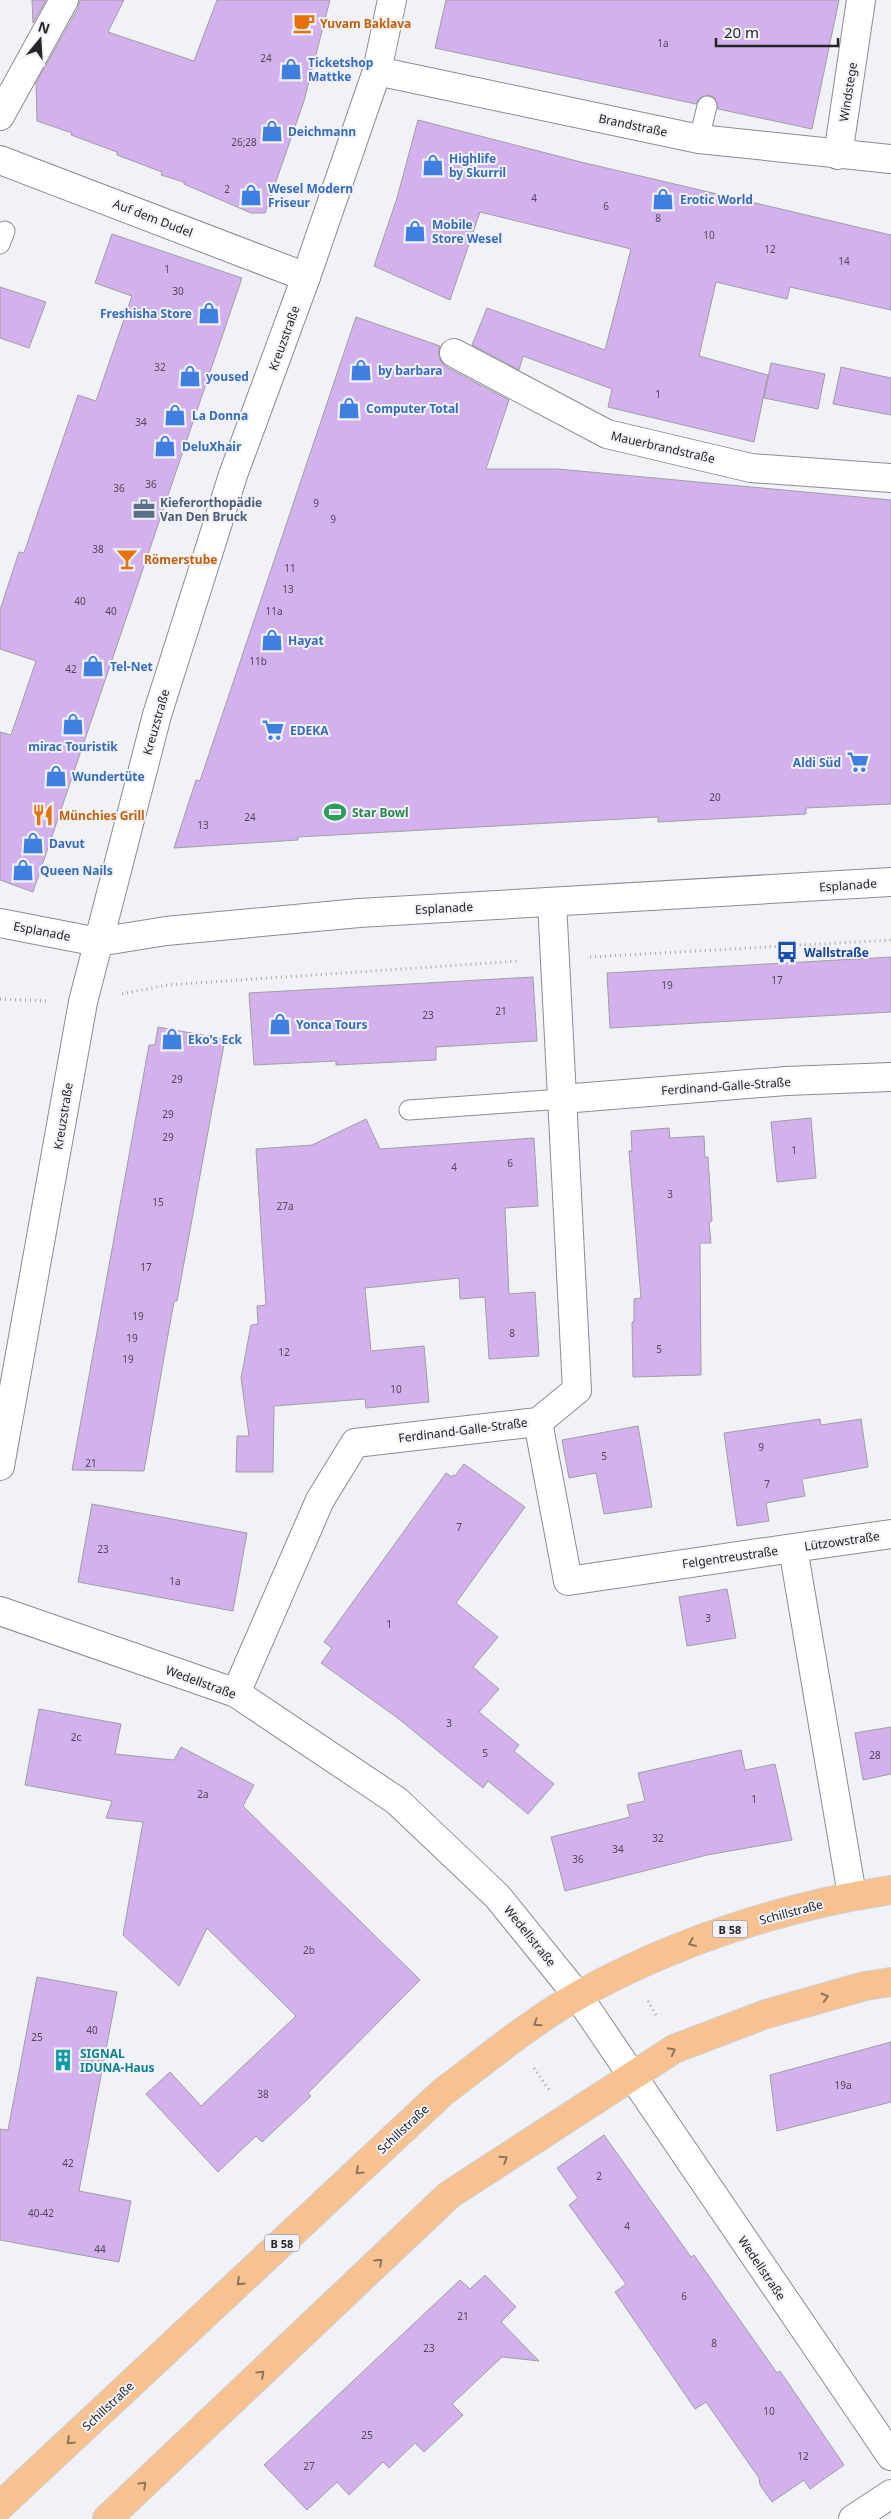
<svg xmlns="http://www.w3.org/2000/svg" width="891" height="2519" font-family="'Noto Sans',sans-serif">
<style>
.building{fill:#d3b1ec;stroke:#a09ea3}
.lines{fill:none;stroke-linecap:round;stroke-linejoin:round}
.service-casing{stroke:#8b8c91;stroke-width:21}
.pedestrian-casing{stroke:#8b8c91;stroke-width:30}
.minor-casing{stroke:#8b8c91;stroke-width:30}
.primary-casing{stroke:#cfcfcf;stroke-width:30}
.path{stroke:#a6a7ab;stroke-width:3;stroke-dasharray:1 4;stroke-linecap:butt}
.service{stroke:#fff;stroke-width:19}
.pedestrian{stroke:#fff;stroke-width:28}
.minor{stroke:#fff;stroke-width:28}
.primary{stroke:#f7c290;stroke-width:28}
.oneway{stroke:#8e745c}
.labels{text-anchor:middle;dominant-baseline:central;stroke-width:4;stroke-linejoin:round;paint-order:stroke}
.number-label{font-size:10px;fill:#504858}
.shield{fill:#f1f2f8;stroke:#626266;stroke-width:1}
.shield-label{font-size:11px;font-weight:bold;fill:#242527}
.food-label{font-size:12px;font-weight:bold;fill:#c56008;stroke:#f1f2f8;text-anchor:start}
.shop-label{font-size:12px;font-weight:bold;fill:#366cbe;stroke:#f1f2f8;text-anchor:start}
.street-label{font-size:12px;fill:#242527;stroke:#f1f2f8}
.service-label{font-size:12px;font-weight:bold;fill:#4e5e75;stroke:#f1f2f8;text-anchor:start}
.leisure-label{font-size:12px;font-weight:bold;fill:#27864d;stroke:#f1f2f8;text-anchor:start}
.transit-label{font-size:12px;font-weight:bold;fill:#164399;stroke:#f1f2f8;text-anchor:start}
.culture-label{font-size:12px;font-weight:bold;fill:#0d838f;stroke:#f1f2f8;text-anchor:start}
</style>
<rect width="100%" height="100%" fill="#f1f2f8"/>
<path class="building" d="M32,0H46L33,23Z
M80,0H124L108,32L194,61L217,0H330L304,101L265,213H251L184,184V182L161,175L162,172L117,155V152L71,135L72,133L37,121L36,83L78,8Z
M446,0H839L812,129L718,109L715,98L709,95L699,98L696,104L435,48Z
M418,120L581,162L891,235V310L790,287L787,299L716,282L699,356L768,375L754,442L608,407L612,389L523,356L519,370L472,345L487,308L605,350L631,249L480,212L450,300L374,266L397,198Z
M112,234L242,278L33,892L0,880V732L11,735L36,661L0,649V610L19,552L24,553L78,395L96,401L132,296L95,283Z
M0,287L46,302L29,348L0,338Z
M356,317L440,346L438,354L441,361L446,367L509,400L486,469H558L891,500V804L806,808V814L658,822V817L298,837V840L174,848L196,780L200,781Z
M771,363L825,374L818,409L764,398Z
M841,367L891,378V415L833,404Z
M891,957V1012L610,1028L607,973Z
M533,977L537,1041L436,1047V1060L336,1065V1061L254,1065L249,993Z
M158,1027L225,1039L177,1301H174L144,1471L72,1470L149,1045H155Z
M811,1118L816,1178L777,1182L771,1122Z
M366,1119L380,1149L534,1138L538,1206L505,1208L509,1294L535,1292L539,1356L489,1359L485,1297L460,1299L459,1278L365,1288L371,1351L424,1346L429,1402L366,1408L365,1399L274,1406L273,1472H236L237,1436H249L241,1378L251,1325L258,1324L257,1306L266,1305L256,1149L312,1145Z
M669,1128L670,1138L704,1136L705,1157H708L712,1221L709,1222L711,1243H700L701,1375L633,1377L632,1322L634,1321V1299L641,1298L629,1151H632L631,1131Z
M820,1419L821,1425L861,1419L868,1467L802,1479L805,1496L766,1503L769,1521L737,1526L724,1433Z
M638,1426L652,1507L604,1514L596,1473L569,1478L562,1440Z
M464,1464L525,1507L456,1603L498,1637L473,1667L499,1689L479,1712L519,1745L514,1751L554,1784L528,1814L488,1781L483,1788L399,1719L321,1663L332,1648L324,1642L446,1473L452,1477L453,1475L455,1476Z
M92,1504L247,1533L233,1611L78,1582Z
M727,1589L736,1638L687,1646L679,1597Z
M39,1709L121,1724L115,1754L174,1760L181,1747L254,1785L243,1806L420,1980L308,2093L311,2096L262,2142L256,2136L218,2172L146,2094L170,2072L201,2106L296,2016L207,1928L179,1986L123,1935L143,1822L106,1818L112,1801L25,1785Z
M891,1727V1774L863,1780L855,1733Z
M741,1750L745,1770L775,1764L792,1840L707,1855L565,1891L551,1837L630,1817L627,1805L645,1801L638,1773Z
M37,1977L117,1992L79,2191L131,2201L119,2262L0,2240V2129L8,2130Z
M891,2042V2102L777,2131L770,2075Z
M604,2135L691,2257L694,2255L777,2373L780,2371L844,2465L810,2489L804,2480L772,2502L760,2485L759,2478L706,2402L695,2409L615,2292L626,2284L569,2205L578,2198L557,2168Z
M485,2275L516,2307L501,2322L539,2361L502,2357L452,2404L463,2415L424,2452L415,2443L389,2468L383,2462L349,2495L337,2482L307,2510L264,2465L460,2280L470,2289Z"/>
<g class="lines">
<g class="service-casing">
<path id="service" d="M699,139L707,106
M0,244L5,231
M409,1110L562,1099"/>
</g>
<g class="pedestrian-casing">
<path id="pedestrian" d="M0,116L64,0
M0,160L306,277"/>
</g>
<g class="minor-casing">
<path id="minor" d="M377,71L699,139L891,159
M838,155L861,0
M454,353L607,434L751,468L891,478
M0,923L98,942L166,931L359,913L891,882
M562,1099L786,1081L891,1077
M538,1422L568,1581L793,1548L852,1895
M0,1466L83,1002L157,715L233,475L306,277L377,71L392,0
M793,1548L891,1534
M0,1611L236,1693L397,1801L497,1896L578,1996L891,2456
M236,1693L320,1500L355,1443L538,1422L577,1390L552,902
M853,2519L891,2494"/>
</g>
<g class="primary-casing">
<path id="primary" d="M0,2506L443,2092C487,2059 531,2022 579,1995C672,1943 786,1905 891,1890
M107,2519L449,2195L674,2049L766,2014L865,1986L891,1982"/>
</g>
<path class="path" d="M590,957L891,940
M122,994L167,985L519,961
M0,999L47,1001
M648,2001L657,2017
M534,2068L549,2090"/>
<use href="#service" class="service"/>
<use href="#pedestrian" class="pedestrian"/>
<use href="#minor" class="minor"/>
<use href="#primary" class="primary"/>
</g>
<defs><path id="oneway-chevron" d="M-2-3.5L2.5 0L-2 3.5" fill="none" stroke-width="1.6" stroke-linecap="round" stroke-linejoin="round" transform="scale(1.25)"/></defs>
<g class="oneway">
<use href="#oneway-chevron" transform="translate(692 1943) rotate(157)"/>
<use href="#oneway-chevron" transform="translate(825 1997) rotate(-16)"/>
<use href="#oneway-chevron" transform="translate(537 2023) rotate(146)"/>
<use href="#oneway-chevron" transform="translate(672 2051) rotate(-28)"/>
<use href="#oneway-chevron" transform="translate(504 2159) rotate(-33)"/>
<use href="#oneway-chevron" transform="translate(359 2171) rotate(137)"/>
<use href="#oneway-chevron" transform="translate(379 2262) rotate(-43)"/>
<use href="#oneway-chevron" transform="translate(240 2282) rotate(137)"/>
<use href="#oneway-chevron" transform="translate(261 2374) rotate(-43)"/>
<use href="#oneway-chevron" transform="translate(70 2441) rotate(137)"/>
<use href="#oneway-chevron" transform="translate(143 2485) rotate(-43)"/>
</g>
<defs>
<g id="cafe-bare" transform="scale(1.725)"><path d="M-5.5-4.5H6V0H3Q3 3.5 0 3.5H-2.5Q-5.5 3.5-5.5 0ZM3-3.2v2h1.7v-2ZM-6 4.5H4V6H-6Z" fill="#e8710a" stroke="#f1f2f8" stroke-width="2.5" paint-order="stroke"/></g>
<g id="shop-bare" transform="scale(1.725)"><path d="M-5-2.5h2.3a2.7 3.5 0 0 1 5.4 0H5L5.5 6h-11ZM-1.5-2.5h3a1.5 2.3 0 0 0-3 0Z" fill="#3f7fe0" stroke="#f1f2f8" stroke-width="2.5" paint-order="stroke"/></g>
<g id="office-bare" transform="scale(1.725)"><path d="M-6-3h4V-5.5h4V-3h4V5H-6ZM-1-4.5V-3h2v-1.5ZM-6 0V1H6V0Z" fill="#5c6f8a" stroke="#f1f2f8" stroke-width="2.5" paint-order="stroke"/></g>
<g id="bar-bare" transform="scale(1.725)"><path d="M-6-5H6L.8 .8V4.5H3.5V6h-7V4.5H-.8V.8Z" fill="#e8710a" stroke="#f1f2f8" stroke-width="2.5" paint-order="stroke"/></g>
<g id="supermarket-bare" transform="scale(1.725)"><path d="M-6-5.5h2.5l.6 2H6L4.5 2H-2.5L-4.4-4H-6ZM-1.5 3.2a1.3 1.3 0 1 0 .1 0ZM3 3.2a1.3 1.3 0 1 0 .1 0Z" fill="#3f7fe0" stroke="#f1f2f8" stroke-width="2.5" paint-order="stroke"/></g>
<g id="stadium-bare" transform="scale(1.725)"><path d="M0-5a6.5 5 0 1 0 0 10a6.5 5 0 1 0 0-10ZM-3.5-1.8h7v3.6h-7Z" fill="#2e9e5b" stroke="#f1f2f8" stroke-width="2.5" paint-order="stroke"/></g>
<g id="restaurant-bare" transform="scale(1.725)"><path d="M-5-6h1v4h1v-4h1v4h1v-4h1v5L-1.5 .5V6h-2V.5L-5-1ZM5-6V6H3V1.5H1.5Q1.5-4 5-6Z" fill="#e8710a" stroke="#f1f2f8" stroke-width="2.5" paint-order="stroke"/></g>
<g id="bus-bare" transform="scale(1.725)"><path d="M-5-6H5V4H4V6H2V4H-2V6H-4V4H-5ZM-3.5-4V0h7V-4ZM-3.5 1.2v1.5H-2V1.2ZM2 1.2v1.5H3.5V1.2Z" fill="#1a4fb4" stroke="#f1f2f8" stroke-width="2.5" paint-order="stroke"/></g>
<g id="building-bare" transform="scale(1.725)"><path d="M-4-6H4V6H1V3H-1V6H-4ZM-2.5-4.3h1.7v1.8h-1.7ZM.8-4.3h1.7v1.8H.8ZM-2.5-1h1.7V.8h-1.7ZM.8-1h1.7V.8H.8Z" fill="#0f9aa8" stroke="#f1f2f8" stroke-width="2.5" paint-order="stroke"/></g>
</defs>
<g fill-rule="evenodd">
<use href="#cafe-bare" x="304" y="23"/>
<use href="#shop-bare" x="291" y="69"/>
<use href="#shop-bare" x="272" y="131"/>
<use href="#shop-bare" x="433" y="165"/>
<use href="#shop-bare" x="251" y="195"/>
<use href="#shop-bare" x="663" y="199"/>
<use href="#shop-bare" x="415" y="231"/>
<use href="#shop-bare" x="209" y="313"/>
<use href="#shop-bare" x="361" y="370"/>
<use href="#shop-bare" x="190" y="376"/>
<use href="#shop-bare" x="349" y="408"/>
<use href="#shop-bare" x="175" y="415"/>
<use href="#shop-bare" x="165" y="446"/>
<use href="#office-bare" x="144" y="509"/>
<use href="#bar-bare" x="127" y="559"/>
<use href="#shop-bare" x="272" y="640"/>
<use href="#shop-bare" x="93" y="666"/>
<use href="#shop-bare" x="73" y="724"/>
<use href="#supermarket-bare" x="273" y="730"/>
<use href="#supermarket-bare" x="858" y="762"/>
<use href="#shop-bare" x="56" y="776"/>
<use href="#stadium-bare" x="335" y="812"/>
<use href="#restaurant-bare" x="43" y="815"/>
<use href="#shop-bare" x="33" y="843"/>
<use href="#shop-bare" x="23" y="870"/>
<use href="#bus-bare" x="787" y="952"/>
<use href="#shop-bare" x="280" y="1024"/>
<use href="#shop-bare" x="172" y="1039"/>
<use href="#building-bare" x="63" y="2060"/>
</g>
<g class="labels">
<g class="number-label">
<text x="663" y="43">1a</text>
<text x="266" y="58">24</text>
<text x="244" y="142">26;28</text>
<text x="227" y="189">2</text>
<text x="534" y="198">4</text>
<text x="606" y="206">6</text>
<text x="658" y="218">8</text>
<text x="709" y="235">10</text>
<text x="770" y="249">12</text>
<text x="844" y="261">14</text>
<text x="167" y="269">1</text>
<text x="178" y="291">30</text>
<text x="160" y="367">32</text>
<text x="658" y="394">1</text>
<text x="141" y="422">34</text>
<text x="151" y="484">36</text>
<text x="119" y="488">36</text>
<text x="316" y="503">9</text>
<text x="333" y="519">9</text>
<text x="98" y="549">38</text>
<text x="290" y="568">11</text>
<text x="288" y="589">13</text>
<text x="80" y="601">40</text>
<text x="111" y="611">40</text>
<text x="274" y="611">11a</text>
<text x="258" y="661">11b</text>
<text x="71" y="669">42</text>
<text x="715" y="797">20</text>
<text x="250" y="817">24</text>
<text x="203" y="825">13</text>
<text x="777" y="980">17</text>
<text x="667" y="985">19</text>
<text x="501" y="1011">21</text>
<text x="428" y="1015">23</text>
<text x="177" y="1079">29</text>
<text x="168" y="1114">29</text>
<text x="168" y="1137">29</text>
<text x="794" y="1150">1</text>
<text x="510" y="1163">6</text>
<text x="454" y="1167">4</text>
<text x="670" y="1194">3</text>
<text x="158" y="1202">15</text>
<text x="285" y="1206">27a</text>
<text x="146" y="1267">17</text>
<text x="138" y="1316">19</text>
<text x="512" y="1333">8</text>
<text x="132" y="1338">19</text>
<text x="659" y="1349">5</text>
<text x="284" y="1352">12</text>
<text x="128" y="1359">19</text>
<text x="396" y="1389">10</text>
<text x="761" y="1447">9</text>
<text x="604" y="1456">5</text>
<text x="91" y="1463">21</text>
<text x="767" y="1484">7</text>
<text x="459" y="1527">7</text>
<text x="103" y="1549">23</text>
<text x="175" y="1581">1a</text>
<text x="708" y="1618">3</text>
<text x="389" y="1624">1</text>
<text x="449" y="1723">3</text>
<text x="76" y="1737">2c</text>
<text x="485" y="1753">5</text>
<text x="875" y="1755">28</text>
<text x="203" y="1794">2a</text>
<text x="754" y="1799">1</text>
<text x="658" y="1838">32</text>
<text x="618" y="1849">34</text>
<text x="578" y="1859">36</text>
<text x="309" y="1950">2b</text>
<text x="92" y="2030">40</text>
<text x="37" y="2037">25</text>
<text x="843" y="2085">19a</text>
<text x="263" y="2094">38</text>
<text x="68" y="2163">42</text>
<text x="599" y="2176">2</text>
<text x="41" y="2213">40-42</text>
<text x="627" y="2226">4</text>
<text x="100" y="2249">44</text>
<text x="684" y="2296">6</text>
<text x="463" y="2316">21</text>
<text x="714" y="2343">8</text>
<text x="429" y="2348">23</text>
<text x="769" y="2411">10</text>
<text x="367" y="2435">25</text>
<text x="803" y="2456">12</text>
<text x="309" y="2466">27</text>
</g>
<g class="shield">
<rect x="712.5" y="1920.5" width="35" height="17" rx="4"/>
<rect x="264.5" y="2234.5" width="35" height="17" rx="4"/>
</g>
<g class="shield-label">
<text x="730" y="1929">B 58</text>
<text x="282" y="2243">B 58</text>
</g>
<g class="food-label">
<text x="320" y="23">Yuvam Baklava</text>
<text x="144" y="559">Römerstube</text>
<text x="59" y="815">Münchies Grill</text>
</g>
<g class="shop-label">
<text x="308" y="62">Ticketshop<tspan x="308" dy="14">Mattke</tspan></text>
<text x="288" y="131">Deichmann</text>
<text x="449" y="158">Highlife<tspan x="449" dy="14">by Skurril</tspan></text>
<text x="268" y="188">Wesel Modern<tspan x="268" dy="14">Friseur</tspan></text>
<text x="680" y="199">Erotic World</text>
<text x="432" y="224">Mobile<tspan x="432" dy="14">Store Wesel</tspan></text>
<text x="192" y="313" text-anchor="end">Freshisha Store</text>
<text x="378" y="370">by barbara</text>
<text x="206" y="376">yoused</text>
<text x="366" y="408">Computer Total</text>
<text x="192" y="415">La Donna</text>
<text x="182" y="446">DeluXhair</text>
<text x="288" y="640">Hayat</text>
<text x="110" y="666">Tel-Net</text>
<text x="290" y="730">EDEKA</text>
<text x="73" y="746" text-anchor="middle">mirac Touristik</text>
<text x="841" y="762" text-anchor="end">Aldi Süd</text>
<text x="72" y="776">Wundertüte</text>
<text x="49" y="843">Davut</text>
<text x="40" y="870">Queen Nails</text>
<text x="296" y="1024">Yonca Tours</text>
<text x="188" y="1039">Eko's Eck</text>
</g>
<g class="street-label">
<text transform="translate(848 92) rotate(-81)">Windstege</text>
<text transform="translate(633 125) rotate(12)">Brandstraße</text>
<text transform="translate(153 218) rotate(21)">Auf dem Dudel</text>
<text transform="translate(284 338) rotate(-70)">Kreuzstraße</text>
<text transform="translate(663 447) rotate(13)">Mauerbrandstraße</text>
<text transform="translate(156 722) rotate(-74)">Kreuzstraße</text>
<text transform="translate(848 885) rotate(-4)">Esplanade</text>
<text transform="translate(444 908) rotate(-3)">Esplanade</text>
<text transform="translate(42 931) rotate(11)">Esplanade</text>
<text transform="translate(726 1086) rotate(-4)">Ferdinand-Galle-Straße</text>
<text transform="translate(63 1116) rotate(-81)">Kreuzstraße</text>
<text transform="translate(463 1430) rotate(-7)">Ferdinand-Galle-Straße</text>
<text transform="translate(842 1541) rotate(-8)">Lützowstraße</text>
<text transform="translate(730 1557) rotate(-8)">Felgentreustraße</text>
<text transform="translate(201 1682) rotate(20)">Wedellstraße</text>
<text transform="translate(791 1912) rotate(-15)">Schillstraße</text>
<text transform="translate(530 1936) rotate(51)">Wedellstraße</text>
<text transform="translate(403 2129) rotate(-43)">Schillstraße</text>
<text transform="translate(762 2268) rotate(56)">Wedellstraße</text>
<text transform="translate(108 2406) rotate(-43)">Schillstraße</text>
</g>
<g class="service-label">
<text x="160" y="502">Kieferorthopädie<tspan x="160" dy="14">Van Den Bruck</tspan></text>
</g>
<g class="leisure-label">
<text x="352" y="812">Star Bowl</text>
</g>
<g class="transit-label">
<text x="804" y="952">Wallstraße</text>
</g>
<g class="culture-label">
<text x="80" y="2053">SIGNAL<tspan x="80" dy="14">IDUNA-Haus</tspan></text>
</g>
</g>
<g transform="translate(40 40) rotate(18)" stroke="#f1f2f8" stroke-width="4" paint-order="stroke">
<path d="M0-4L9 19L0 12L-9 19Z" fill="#242527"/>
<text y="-8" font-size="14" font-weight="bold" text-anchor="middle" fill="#242527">N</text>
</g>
<path d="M716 38v8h122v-8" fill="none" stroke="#242527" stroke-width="2.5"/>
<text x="724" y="38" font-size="15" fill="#242527" stroke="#f1f2f8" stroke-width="4" paint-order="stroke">20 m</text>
</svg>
